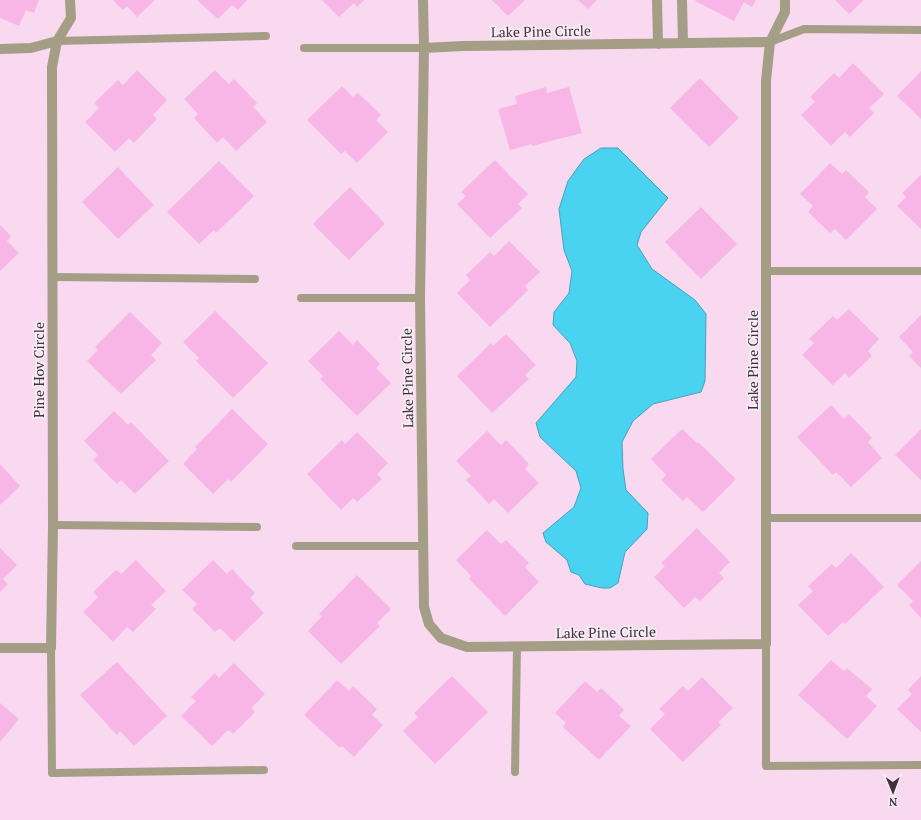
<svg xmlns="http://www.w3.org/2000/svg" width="921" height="820" font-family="'PT Serif',serif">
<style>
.water{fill:#4ad2f1;stroke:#48a1bb}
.building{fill:#f7b6e6}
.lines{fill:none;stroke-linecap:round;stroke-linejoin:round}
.lane{stroke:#a49e86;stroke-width:8}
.street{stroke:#a49e86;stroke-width:10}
.labels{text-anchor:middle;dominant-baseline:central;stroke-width:3.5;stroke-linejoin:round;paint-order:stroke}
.street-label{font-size:14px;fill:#432f3e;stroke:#f8eef5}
</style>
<rect width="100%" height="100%" fill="#f9d9f0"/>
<path class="water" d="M601,148H618L668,198L641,232L637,245L652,269L695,300L706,314L705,381L701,392L653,404L633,421L622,442L623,469L626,490L648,513L647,529L625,552L618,583L610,588H602L585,584L579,575L571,572L567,560L546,542L543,533L574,507L581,488L576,471L540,437L536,423L576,377L577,361L570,343L553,325L554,312L569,293L572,271L564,250L559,209L568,181L584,159Z"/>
<path class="building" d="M0,0H39L34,13L26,10L19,26L0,18Z
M113,0H155L137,17L127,6L123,10Z
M197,0H247L238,10L232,5L218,19Z
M322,0H364L357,7L354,3L339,17Z
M492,0H525L508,16Z
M578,0H597L588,9Z
M696,0H756L752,7L744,2L734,21L695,1Z
M835,0H864L849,14Z
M853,63L884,94L869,108L874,113L850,137L845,132L831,146L801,115L815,102L810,97L834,73L839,78Z
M137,70L167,100L153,115L157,119L134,143L129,138L115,152L85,122L99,108L94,103L118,80L123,85Z
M215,70L229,84L234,79L257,103L253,107L267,122L236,151L223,137L217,143L194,118L198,114L184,99Z
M921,71V119L897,96Z
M700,78L739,118L709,147L670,108Z
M342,86L353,97L358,93L381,115L376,120L388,132L357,163L345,151L341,154L307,120Z
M546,87L547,93L569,87L582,133L532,146V144L510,150L498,109L517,104L515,96Z
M495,160L528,194L518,204L522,208L490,238L457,204L466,196L461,192Z
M219,161L254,196L216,233L214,230L199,244L167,212Z
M830,163L842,174L846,170L869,192L865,197L877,209L846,240L835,229L830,233L808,212L813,206L800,194Z
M118,167L154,205L118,239L82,202Z
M921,175V229L897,206L906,197L902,193Z
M350,187L385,224L349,260L313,224Z
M701,207L737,244L701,279L665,242Z
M0,225L11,236L7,241L19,253L0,271Z
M509,241L540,272L525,286L528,290L490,327L457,293L470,280L466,275L490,252L494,256Z
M849,309L879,339L868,351L872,356L849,378L845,373L833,385L802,355L814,343L809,339L833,316L837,320Z
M215,311L268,363L233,398L196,361L199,358L183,342Z
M130,312L162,343L151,355L156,360L121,394L87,361L98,350L95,347Z
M921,315V368L909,356L913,352L899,337Z
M339,331L353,345L357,340L380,364L376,368L391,383L357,416L320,379L323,376L308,361Z
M506,334L536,365L525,375L529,379L492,413L457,376L491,343L493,346Z
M831,405L844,419L849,414L872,438L868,442L882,458L851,487L836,472L833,475L797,437Z
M232,409L268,444L231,482L228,479L213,494L183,464L197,449L195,447Z
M114,411L128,425L131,422L169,461L135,494L121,480L117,484L93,460L98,455L84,441Z
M682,429L697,443L698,442L736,479L703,512L687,497L683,501L661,480L666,475L651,459Z
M921,429V480L895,455Z
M487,431L501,445L506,440L529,464L525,469L539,483L508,513L494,499L489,504L466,480L471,476L456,461Z
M357,432L388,463L377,474L382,479L357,502L353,498L341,510L307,474L342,440L345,444Z
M0,464L20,486L0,505Z
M697,528L730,562L719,573L724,578L700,601L695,597L684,608L654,577L665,566L661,563Z
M487,530L501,544L506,540L529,563L525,567L539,582L505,616L469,579L471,576L456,560Z
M0,548L17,565L3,579L8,584L0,592Z
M851,553L884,587L845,624L843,622L828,636L798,605L813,591L808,586L832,564L836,568Z
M136,560L166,591L151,605L156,609L133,632L127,627L113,642L83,612L98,597L93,592L116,570L121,574Z
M213,560L227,574L232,569L255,593L250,598L264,613L234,642L220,628L215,632L192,609L197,604L182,590Z
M921,561V618L909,605L913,601L897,585Z
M357,575L391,609L377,623L380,626L341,664L308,631L322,616L319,614Z
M831,660L844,671L847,668L872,689L866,696L877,706L847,739L798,695Z
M117,662L167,716L134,746L120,731L117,735L80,695Z
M234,663L265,694L251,708L255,712L233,734L228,730L212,746L181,716L196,701L191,697L215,673L219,678Z
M452,676L488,712L435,764L403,731L418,717L414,713Z
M921,676V732L897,709L912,694L908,690Z
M702,677L733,708L718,722L721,725L683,762L650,729L665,714L659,709L683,686L688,691Z
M337,680L349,691L353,686L377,709L372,715L383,725L354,757L342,746L340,748L304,715Z
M585,681L597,692L601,688L624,710L619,716L631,726L599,760L563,727L566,723L555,713Z
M0,703L19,719L0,742Z"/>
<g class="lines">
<path class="lane" d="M57,41L266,36
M770,42L804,29L921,30
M304,48H424
M765,271H921
M52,277L255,279
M301,298H420
M766,518H921
M53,525L257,527
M296,546H423
M766,644V766L921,765
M51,648L52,773L264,770
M515,772L517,647"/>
<path class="street" d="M423,0L424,48
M657,0L658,44
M682,0L683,43
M57,41L71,18L70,0
M770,42L463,46L424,48L420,298L424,607L429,624L441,638L467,647L766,644V81L770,42L785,12V0
M0,49L31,48L57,41L52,67L53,525L51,648H0"/>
</g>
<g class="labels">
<g class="street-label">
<text transform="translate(541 31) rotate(-1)">Lake Pine Circle</text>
<text transform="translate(752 360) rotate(-90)">Lake Pine Circle</text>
<text transform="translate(38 370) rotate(-90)">Pine Hov Circle</text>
<text transform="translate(407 378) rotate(-91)">Lake Pine Circle</text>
<text transform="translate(606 632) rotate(-1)">Lake Pine Circle</text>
</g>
</g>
<g transform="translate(893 792) rotate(179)" stroke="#f8eef5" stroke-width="3" paint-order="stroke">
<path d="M0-3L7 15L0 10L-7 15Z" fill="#432f3e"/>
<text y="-6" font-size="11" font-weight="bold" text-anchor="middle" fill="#432f3e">N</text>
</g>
</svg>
